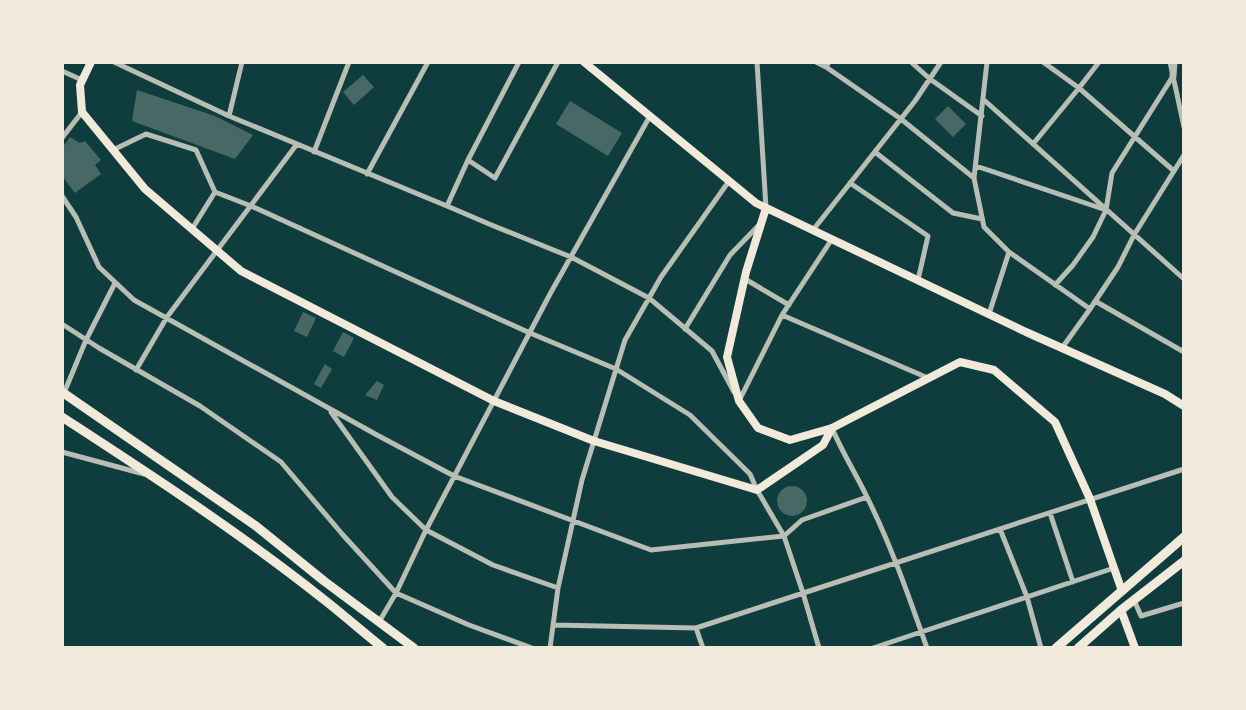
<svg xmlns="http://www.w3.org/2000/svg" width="1246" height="710" font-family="'Alegreya Sans',sans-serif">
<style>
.building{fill:#486865}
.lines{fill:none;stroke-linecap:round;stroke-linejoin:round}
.minor{stroke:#b8beb3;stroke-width:5}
.tertiary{stroke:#b8beb3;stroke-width:7}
.secondary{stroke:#f1e9da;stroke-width:8}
.primary{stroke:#f1e9da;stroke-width:9}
</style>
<rect width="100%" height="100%" fill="#0f3d3e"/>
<path class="building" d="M363,75L374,87L354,105L343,92Z
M137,90L215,116L253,135L235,159L132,121Z
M570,101L622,133L608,156L556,124Z
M948,106L966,124L953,137L935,119Z
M70,137L80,143L85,141L101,160L95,165L101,174L75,193L62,176V148Z
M303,312L316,318L307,337L294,331Z
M343,332L354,338L344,357L333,351Z
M325,364L332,369L321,388L314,384Z
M377,381L384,385L377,400L365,395Z
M777 501a15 15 0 1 1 30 0a15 15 0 1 1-30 0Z"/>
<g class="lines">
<path class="minor" d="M114,62L229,116L242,62
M757,62L766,208
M816,62L826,67L829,62
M911,62L930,79L982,116
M987,62L974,178L984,227L1009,252L1090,309L1062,348
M1043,62L1079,88L1099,62
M1170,62L1184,127
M826,67L901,119L974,178
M62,71L82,80
M984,100L1184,279
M229,116L447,206L489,224L571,257L649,298L712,351L734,392
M62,138L82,112
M1033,144L1079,88L1174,171
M113,150L146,134L196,150L215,192L192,229
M314,152L349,62
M875,152L953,213L982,219
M468,160L495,178L558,62
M976,166L1106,210L1093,237L1073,265L1055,285
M367,174L428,62
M850,183L928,236L918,280
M215,192L251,206L530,333L616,369L690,415L750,474L757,490L784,536L803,593L819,648
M62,196L76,217L99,267L134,300L377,435L454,476L651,550L784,536
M447,206L468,160L519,62
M1106,210L1112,173L1173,76
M813,230L915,101L941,62
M832,239L782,315L928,378
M745,279L789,305
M1095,301L1184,352
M1090,309L1118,267L1134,235L1184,155
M989,314L1009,252
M62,324L99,348L200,406L281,462L343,535L396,593L469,625L532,648
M685,329L730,255L759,225
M136,370L167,317L297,144
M64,393L86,340L115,283
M739,401L782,315
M331,412L392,497L426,530L493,565L558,588
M832,428C842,452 856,474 867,497C891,545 909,597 927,648
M62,452L144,474
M1050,513L1073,582
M1000,529L1027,597L1041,648
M784,536L802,520L867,497
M1134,600L1141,616L1184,603
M379,622L396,593L426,530L550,294L650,116
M553,625L696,628L1184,469
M696,628L703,648
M550,648L558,588L582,480L625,340L661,277L729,181
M873,648L1114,568"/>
<path class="tertiary" d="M1173,76L1174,62"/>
<path class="secondary" d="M91,62L80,85L82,112L145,189L241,271L494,401L594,441L757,490L823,445L832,428
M584,62L756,203L1026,332L1165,394L1184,406
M766,208L746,272L727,357L739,401L758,428L790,440L832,428L960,362L994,370L1055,422L1090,499L1122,591
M1121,610L1135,648"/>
<path class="primary" d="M62,392L256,526L324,581L414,648
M62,417C153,476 243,535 327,602C346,617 364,633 383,648
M1056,648L1184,537
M1078,648L1121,610L1184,561"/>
</g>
<rect width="1246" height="710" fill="none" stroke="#f1e9da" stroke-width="128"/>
</svg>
